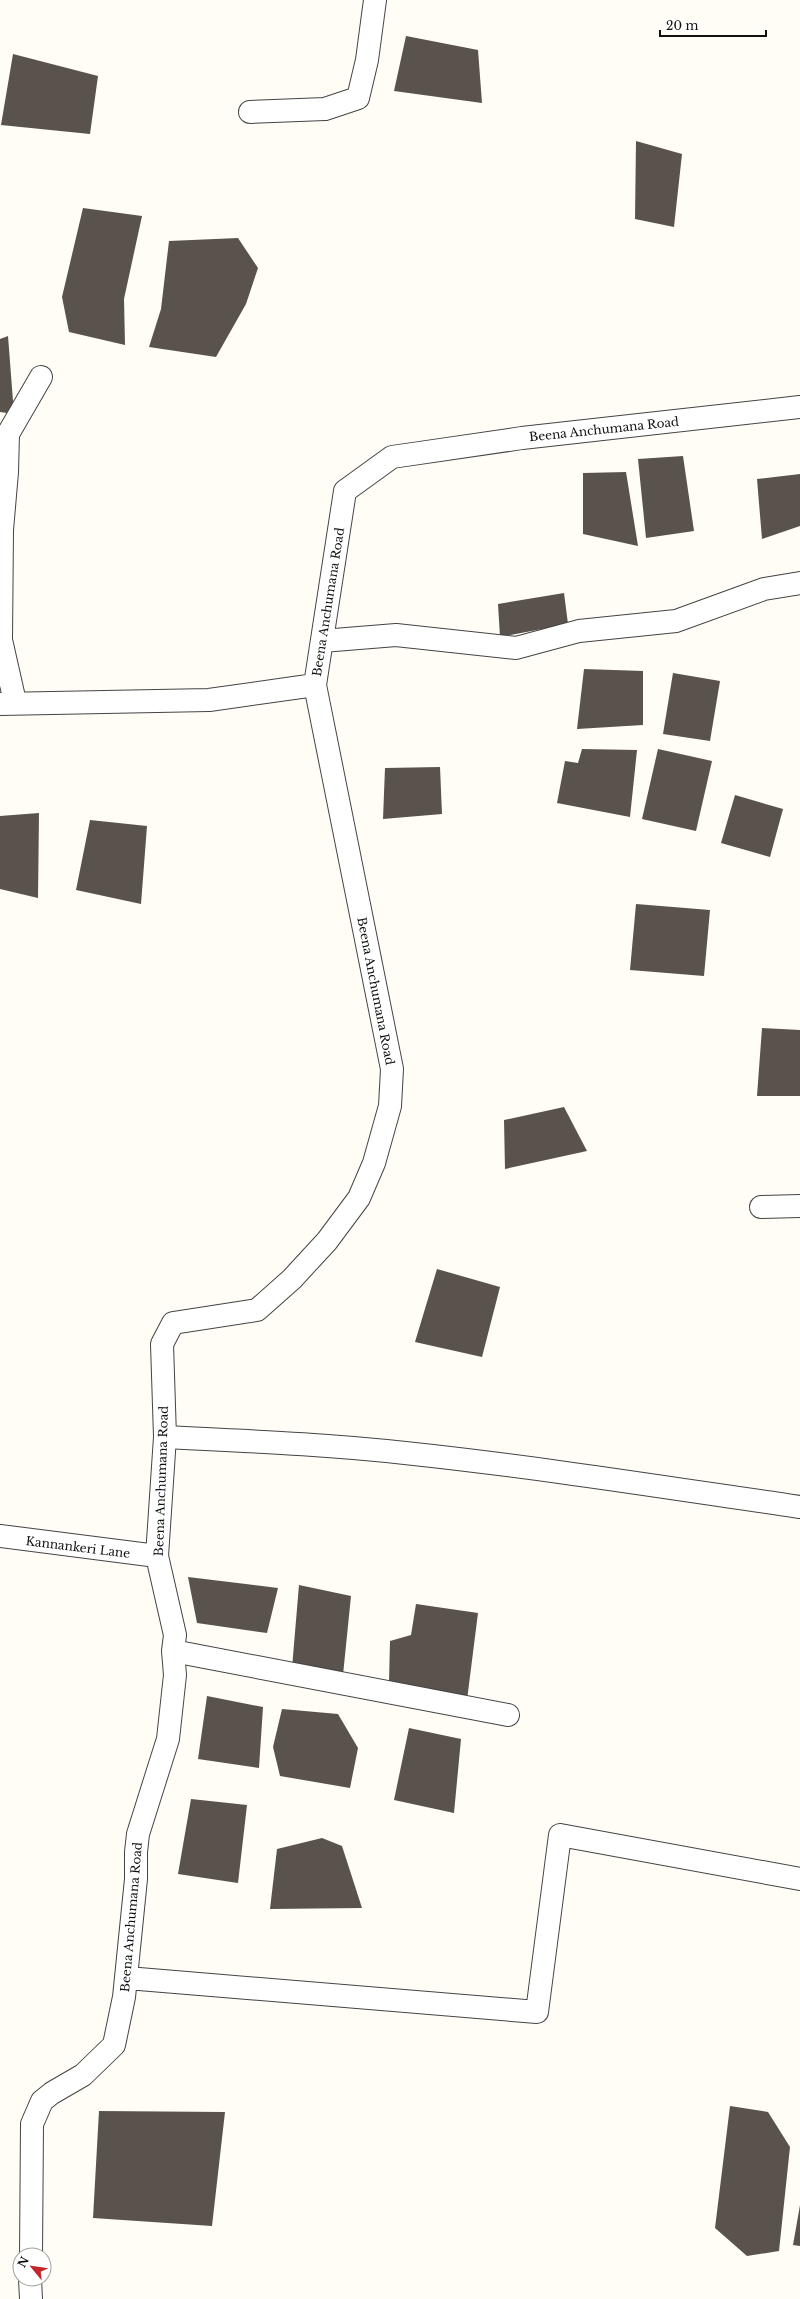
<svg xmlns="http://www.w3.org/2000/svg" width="800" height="2299" font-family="'Libre Baskerville',serif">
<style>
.building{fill:#5a524d}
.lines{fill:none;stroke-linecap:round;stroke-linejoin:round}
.minor-casing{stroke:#444;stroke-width:24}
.tertiary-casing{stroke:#444;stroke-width:24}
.minor{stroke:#fff;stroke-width:22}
.tertiary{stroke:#fff;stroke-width:22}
.labels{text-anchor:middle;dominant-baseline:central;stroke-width:4;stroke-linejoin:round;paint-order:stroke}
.street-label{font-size:12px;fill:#111;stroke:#fff}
</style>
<rect width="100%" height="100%" fill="#fffdf5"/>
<path class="building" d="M406,36L478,50L482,103L394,91Z
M13,54L98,76L90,134L1,125Z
M636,141L682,154L674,227L635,219Z
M83,208L142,216L124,299L125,345L69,332L62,297Z
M238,238L258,268L246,304L216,357L149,347L161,309L169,241Z
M8,336L14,414L0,412V339Z
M683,456L694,531L646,538L638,459Z
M626,472L638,546L583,534V473Z
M800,474V526L762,539L757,479Z
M564,593L568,624L500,637L498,604Z
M584,669L643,671V725L577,729Z
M673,673L720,681L710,741L663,734Z
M582,749L637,750L630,817L557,803L565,761L578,763Z
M658,749L712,761L696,831L642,819Z
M440,767L442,814L383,819L385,768Z
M735,795L783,809L770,857L721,843Z
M39,813L38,898L0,889V816Z
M90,820L147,826L141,904L76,890Z
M636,904L710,910L704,976L630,970Z
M762,1028L800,1030V1096H757Z
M564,1107L587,1151L505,1169L504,1120Z
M437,1269L500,1287L482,1357L415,1342Z
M188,1577L278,1588L267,1633L197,1623Z
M299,1585L351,1596L343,1675L292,1668Z
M416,1604L478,1613L467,1700L389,1682L390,1641L411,1635Z
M207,1696L263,1707L259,1768L198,1759Z
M282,1709L338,1714L358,1748L350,1788L280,1776L273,1747Z
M409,1728L461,1739L454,1813L394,1800Z
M191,1799L247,1805L238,1883L178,1874Z
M322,1838L342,1846L362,1908L270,1909L277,1849Z
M730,2106L768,2112L790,2147L779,2251L747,2256L715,2228Z
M99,2111L225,2112L212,2226L93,2218Z
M800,2205V2246L793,2245Z"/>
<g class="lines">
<g class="minor-casing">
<path id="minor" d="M250,112L325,109L358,98L367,60L375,0
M322,641L396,635L516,648L579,631L676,621L764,589L800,583
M15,702L1,640L2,530L7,472L8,434L41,377
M761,1207L800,1206
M165,1437C245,1441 326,1444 405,1453C537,1467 669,1488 800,1507
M0,1536L157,1556L175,1635L173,1651L175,1675L168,1739L138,1834L136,1852V1879L124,1997L114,2045L83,2075L52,2093L42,2101L32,2124L31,2255
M173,1651L508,1715
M127,1978L537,2012L560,1835L800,1879
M30,2279L31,2299"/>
</g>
<g class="tertiary-casing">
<path id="tertiary" d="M0,704L209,700L315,685
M157,1556L165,1437L162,1344L173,1323L257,1310L292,1279L327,1241L359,1198L374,1163L390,1106L392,1069L315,685L345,491L392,457L522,438L800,407"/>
</g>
<use href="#minor" class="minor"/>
<use href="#tertiary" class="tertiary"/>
</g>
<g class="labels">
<g class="street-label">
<text transform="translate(604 429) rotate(-6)">Beena Anchumana Road</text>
<text transform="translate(328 602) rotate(-81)">Beena Anchumana Road</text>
<text transform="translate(376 991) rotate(79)">Beena Anchumana Road</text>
<text transform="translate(161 1481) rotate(-88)">Beena Anchumana Road</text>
<text transform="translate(78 1547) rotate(7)">Kannankeri Lane</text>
<text transform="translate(131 1917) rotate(-85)">Beena Anchumana Road</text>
</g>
</g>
<g transform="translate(32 2267) rotate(299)"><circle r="19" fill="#ffffff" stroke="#a0a0a0"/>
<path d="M0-3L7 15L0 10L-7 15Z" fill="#c4262e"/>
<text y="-6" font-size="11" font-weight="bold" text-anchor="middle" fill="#111111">N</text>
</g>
<path d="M660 30v6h106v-6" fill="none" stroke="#111111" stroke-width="2"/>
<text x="666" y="30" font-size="12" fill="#111111" stroke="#ffffff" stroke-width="3" paint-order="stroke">20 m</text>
</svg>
